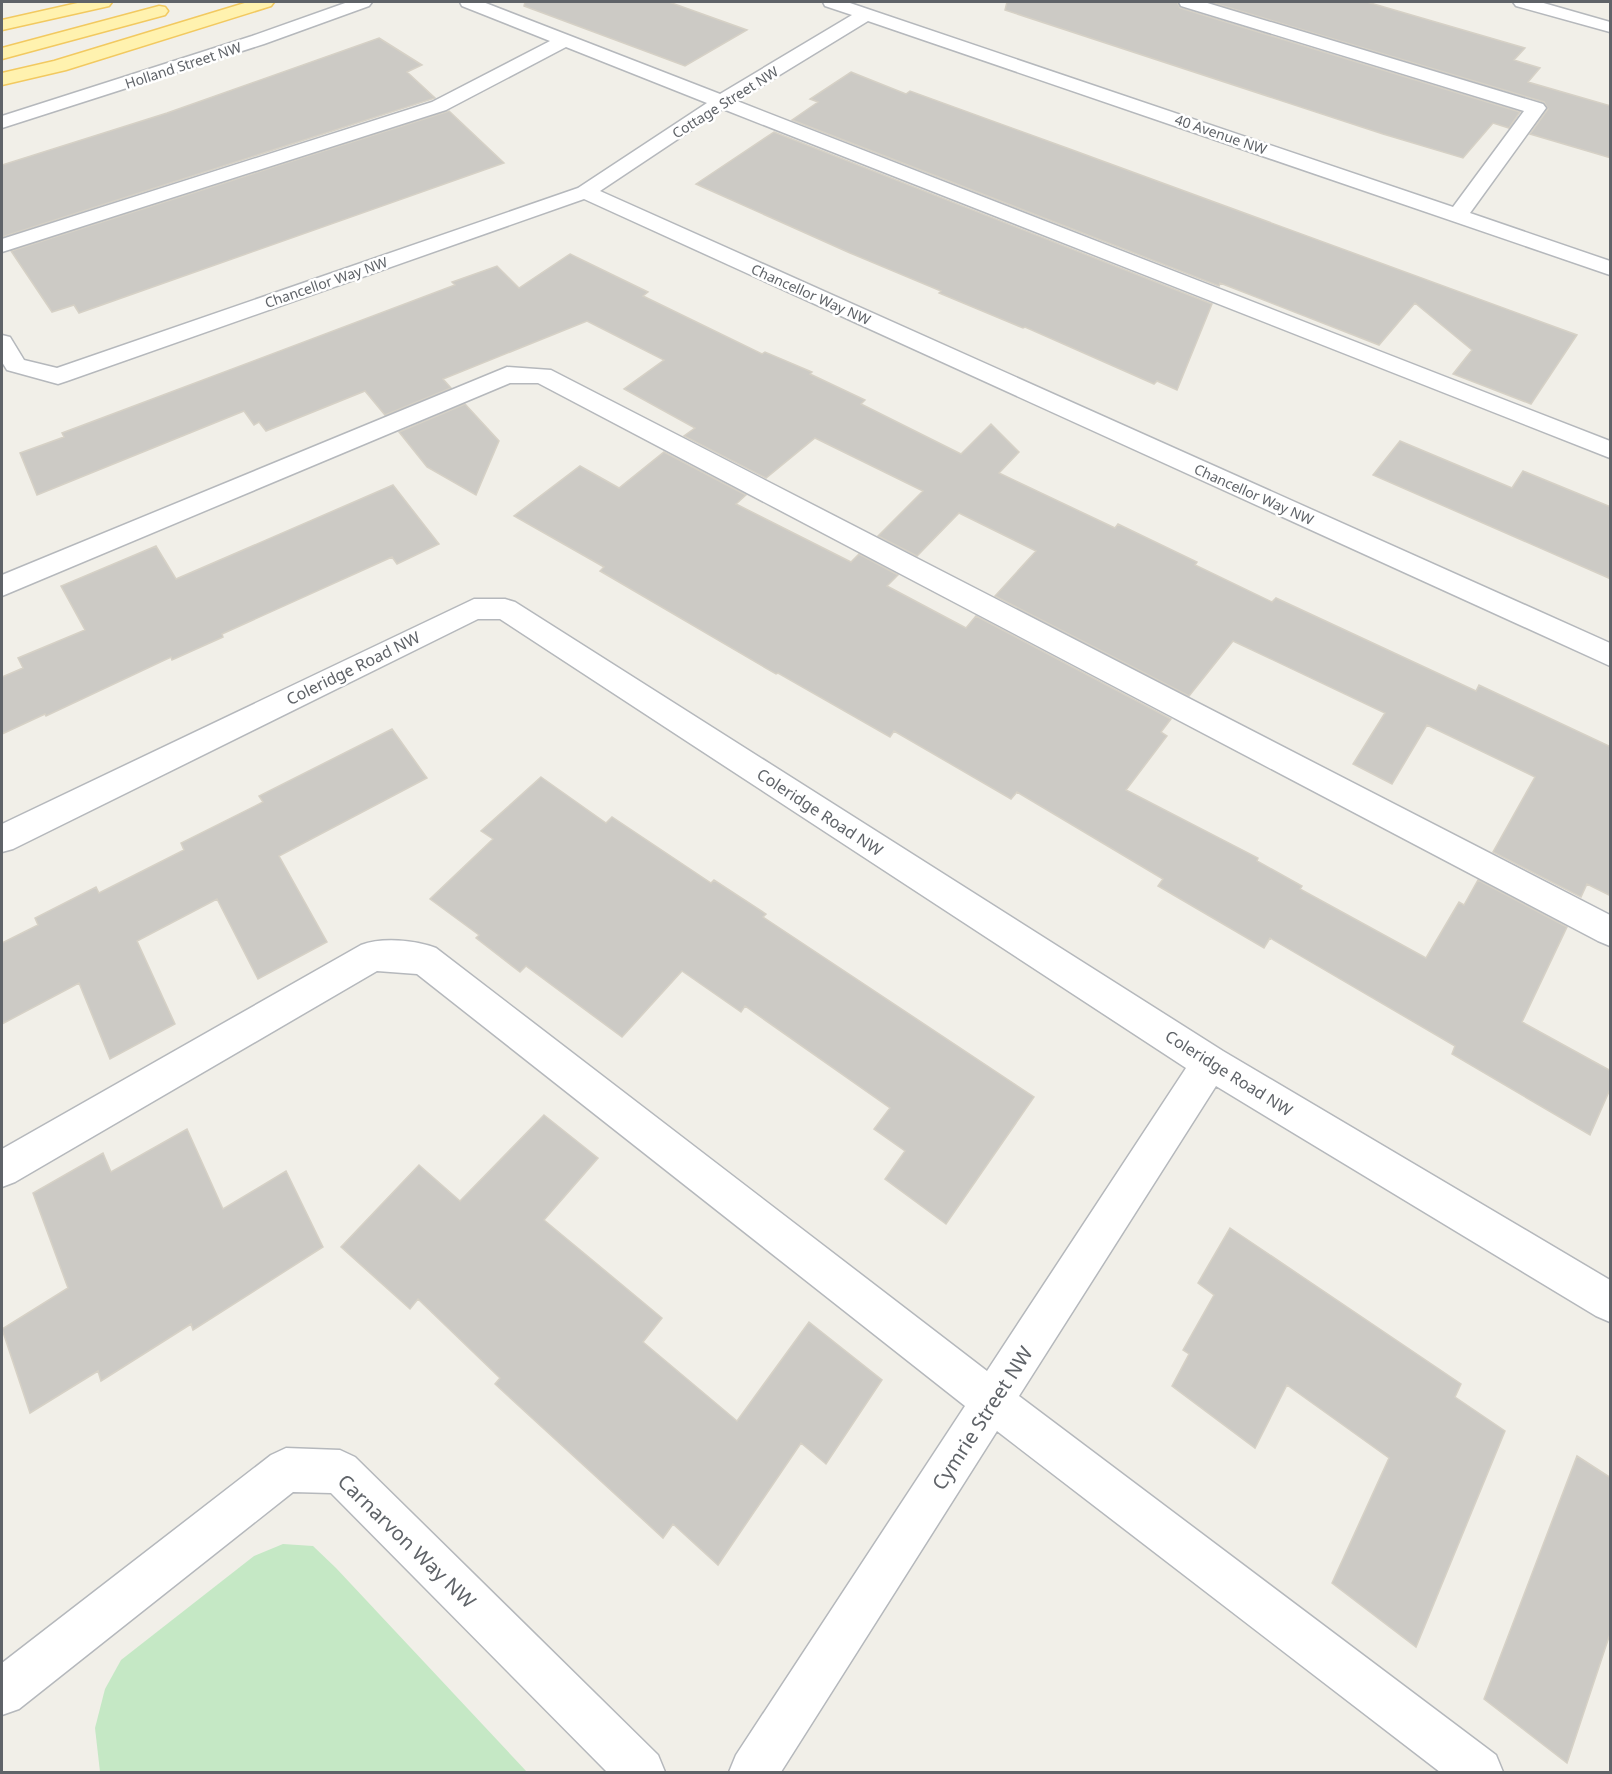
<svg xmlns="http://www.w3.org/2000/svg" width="1612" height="1774" font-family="'Noto Sans',sans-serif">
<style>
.green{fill:#c5e8c5}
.building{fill:#cccac5;stroke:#d6d1c6;stroke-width:1.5}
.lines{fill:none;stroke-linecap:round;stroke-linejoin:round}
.minor-casing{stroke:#b5b8bc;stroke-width:3}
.major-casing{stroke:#f2c960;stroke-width:3}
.minor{fill:#fff;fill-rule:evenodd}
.major{fill:#fff2af;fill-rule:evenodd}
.labels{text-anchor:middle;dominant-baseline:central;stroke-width:5;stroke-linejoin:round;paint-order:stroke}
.far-street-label{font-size:14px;fill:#5f6368;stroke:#fff}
.street-label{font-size:16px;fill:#5f6368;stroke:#fff}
.near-street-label{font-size:20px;fill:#5f6368;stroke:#fff}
</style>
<rect width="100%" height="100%" fill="#f1efe8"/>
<path class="green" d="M283,1544L313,1546L336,1568L527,1772H100L95,1728L105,1689L121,1660L254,1556Z"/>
<path class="building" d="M525,2H669L747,30L685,66L524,6Z
M1007,2H1177L1180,8L1520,112L1509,128L1493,123L1463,158L1383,134L1005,10Z
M1210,2H1367L1525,48L1514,60L1540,68L1528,82L1611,106V158L1530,134L1548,109L1544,102Z
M379,38L422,65L407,72L435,98L2,237V165L167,113Z
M851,72L906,94L910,91L1067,148L1577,335L1531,404L1453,374L1472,350L1415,303L1379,345L1220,283L1219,286L792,120L818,102L810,99Z
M449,111L504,163L79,313L74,305L52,312L11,251Z
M774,132L1212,304L1177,390L1157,381L1154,384L1025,327L1023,328L939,293L941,291L850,253L696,184Z
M570,254L648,292L643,296L762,354L765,352L812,372L810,374L865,400L861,404L961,454L991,424L1019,452L999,473L1115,528L1118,524L1197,562L1195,565L1272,602L1276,598L1476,691L1479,685L1611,747V896L1587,884L1581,897L1493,852L1535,777L1427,725L1392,784L1353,764L1385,713L1233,641L1189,696L995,596L1036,551L959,513L917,556L878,536L923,491L815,438L766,478L684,436L695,428L624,389L664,360L587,321L443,379L451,388L385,415L365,391L266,431L259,422L254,425L244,411L37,495L20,453L64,437L62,433L455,285L452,282L497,266L519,288Z
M465,404L499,441L476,495L427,467L399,432Z
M1400,441L1512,488L1523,471L1611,507V579L1373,475Z
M664,452L746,495L736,504L851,562L859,554L898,575L887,586L966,628L976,616L1171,719L1161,732L1167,736L1126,790L1258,858L1257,861L1302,886L1300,889L1426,958L1459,902L1464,905L1478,880L1567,927L1522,1022L1611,1071V1087L1590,1135L1452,1054L1455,1046L1270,938L1264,948L1158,886L1163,879L1017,792L1011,799L894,731L890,737L778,673L776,674L600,571L604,567L514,516L580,466L619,488Z
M393,485L439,544L397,564L392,557L222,634L223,637L172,660L171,657L46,716L45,714L2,734V677L23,668L18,658L85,630L61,586L156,546L176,579Z
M392,729L427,778L279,856L327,942L258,979L217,899L137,941L175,1024L110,1059L79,983L2,1024V943L38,925L35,918L96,887L99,893L184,850L181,843L263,802L259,796Z
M541,777L606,823L612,817L711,883L714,880L766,914L763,917L1034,1097L946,1224L885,1179L905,1151L874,1129L890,1108L745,1006L741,1012L682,971L622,1037L526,966L520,972L476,938L479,935L430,899L493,839L481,831Z
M544,1115L598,1158L544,1220L662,1318L643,1342L737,1421L809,1322L882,1380L826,1464L801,1443L718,1565L673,1524L663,1538L495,1384L500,1378L418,1299L410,1309L341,1247L419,1165L460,1201Z
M187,1129L223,1209L286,1171L323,1247L193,1330L191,1324L101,1381L98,1371L30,1413L2,1329L68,1288L33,1193L103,1153L111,1172Z
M1230,1228L1461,1384L1455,1397L1505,1431L1416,1647L1332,1583L1389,1458L1287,1385L1255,1448L1172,1386L1189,1354L1183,1350L1214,1295L1198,1283Z
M1577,1456L1611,1478V1631L1567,1763L1484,1699Z"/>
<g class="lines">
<g class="minor-casing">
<path id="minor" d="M348,2H372L369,6L264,44L2,128V116L252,36Z
M460,2H483L720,94L852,15L825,6L823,2H847L1453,207L1524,111L1181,6L1179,2H1204L1543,104L1546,108L1470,213L1610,261V275L868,21L737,101L1610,441V458L723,109L600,191L1610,643V666L584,199L67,381L58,384L7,370L2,362V335L10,337L24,360L57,368L578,188L707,103L566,47L446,110L2,252V239L432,102L550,41L462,6Z
M1513,2H1540L1610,22V32L1516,6Z
M507,367L551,370L1610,915V946L1598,941L538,383H510L2,596V575Z
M474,599H505L515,602L1223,1051L1610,1280V1322L1596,1316L1216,1086L1019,1396L1496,1755L1503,1772H1440L997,1431L781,1772H729L736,1755L965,1406L417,974L377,971L15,1182L2,1187V1149L361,945C382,937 415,940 436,948L987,1371L1186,1068L500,619H478L13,849L2,852V824Z
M286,1448L340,1450L355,1457L658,1755L665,1772H607L331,1493L293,1492L19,1709L2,1715V1663L271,1455Z"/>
</g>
<g class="major-casing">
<path id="major" d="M82,2H112L109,6L2,30V20Z
M248,2H274L271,6L66,70L2,85V73L54,61Z
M159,6L165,7L168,11L165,15L2,59V48Z"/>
</g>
<use href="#minor" class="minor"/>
<use href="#major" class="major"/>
</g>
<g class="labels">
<g class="far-street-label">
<text transform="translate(183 65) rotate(-18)">Holland Street NW</text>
<text transform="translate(725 102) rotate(-32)">Cottage Street NW</text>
<text transform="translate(1221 134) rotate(19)">40 Avenue NW</text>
<text transform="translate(326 282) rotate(-19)">Chancellor Way NW</text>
<text transform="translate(811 294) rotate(24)">Chancellor Way NW</text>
<text transform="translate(1254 494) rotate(24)">Chancellor Way NW</text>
</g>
<g class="street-label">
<text transform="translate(353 668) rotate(-26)">Coleridge Road NW</text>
<text transform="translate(820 812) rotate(33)">Coleridge Road NW</text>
<text transform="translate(1229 1073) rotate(32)">Coleridge Road NW</text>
</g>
<g class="near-street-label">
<text transform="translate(982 1418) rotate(-57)">Cymrie Street NW</text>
<text transform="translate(407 1541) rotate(44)">Carnarvon Way NW</text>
</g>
</g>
<rect width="1612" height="1774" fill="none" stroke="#5f6368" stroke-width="6"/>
</svg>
